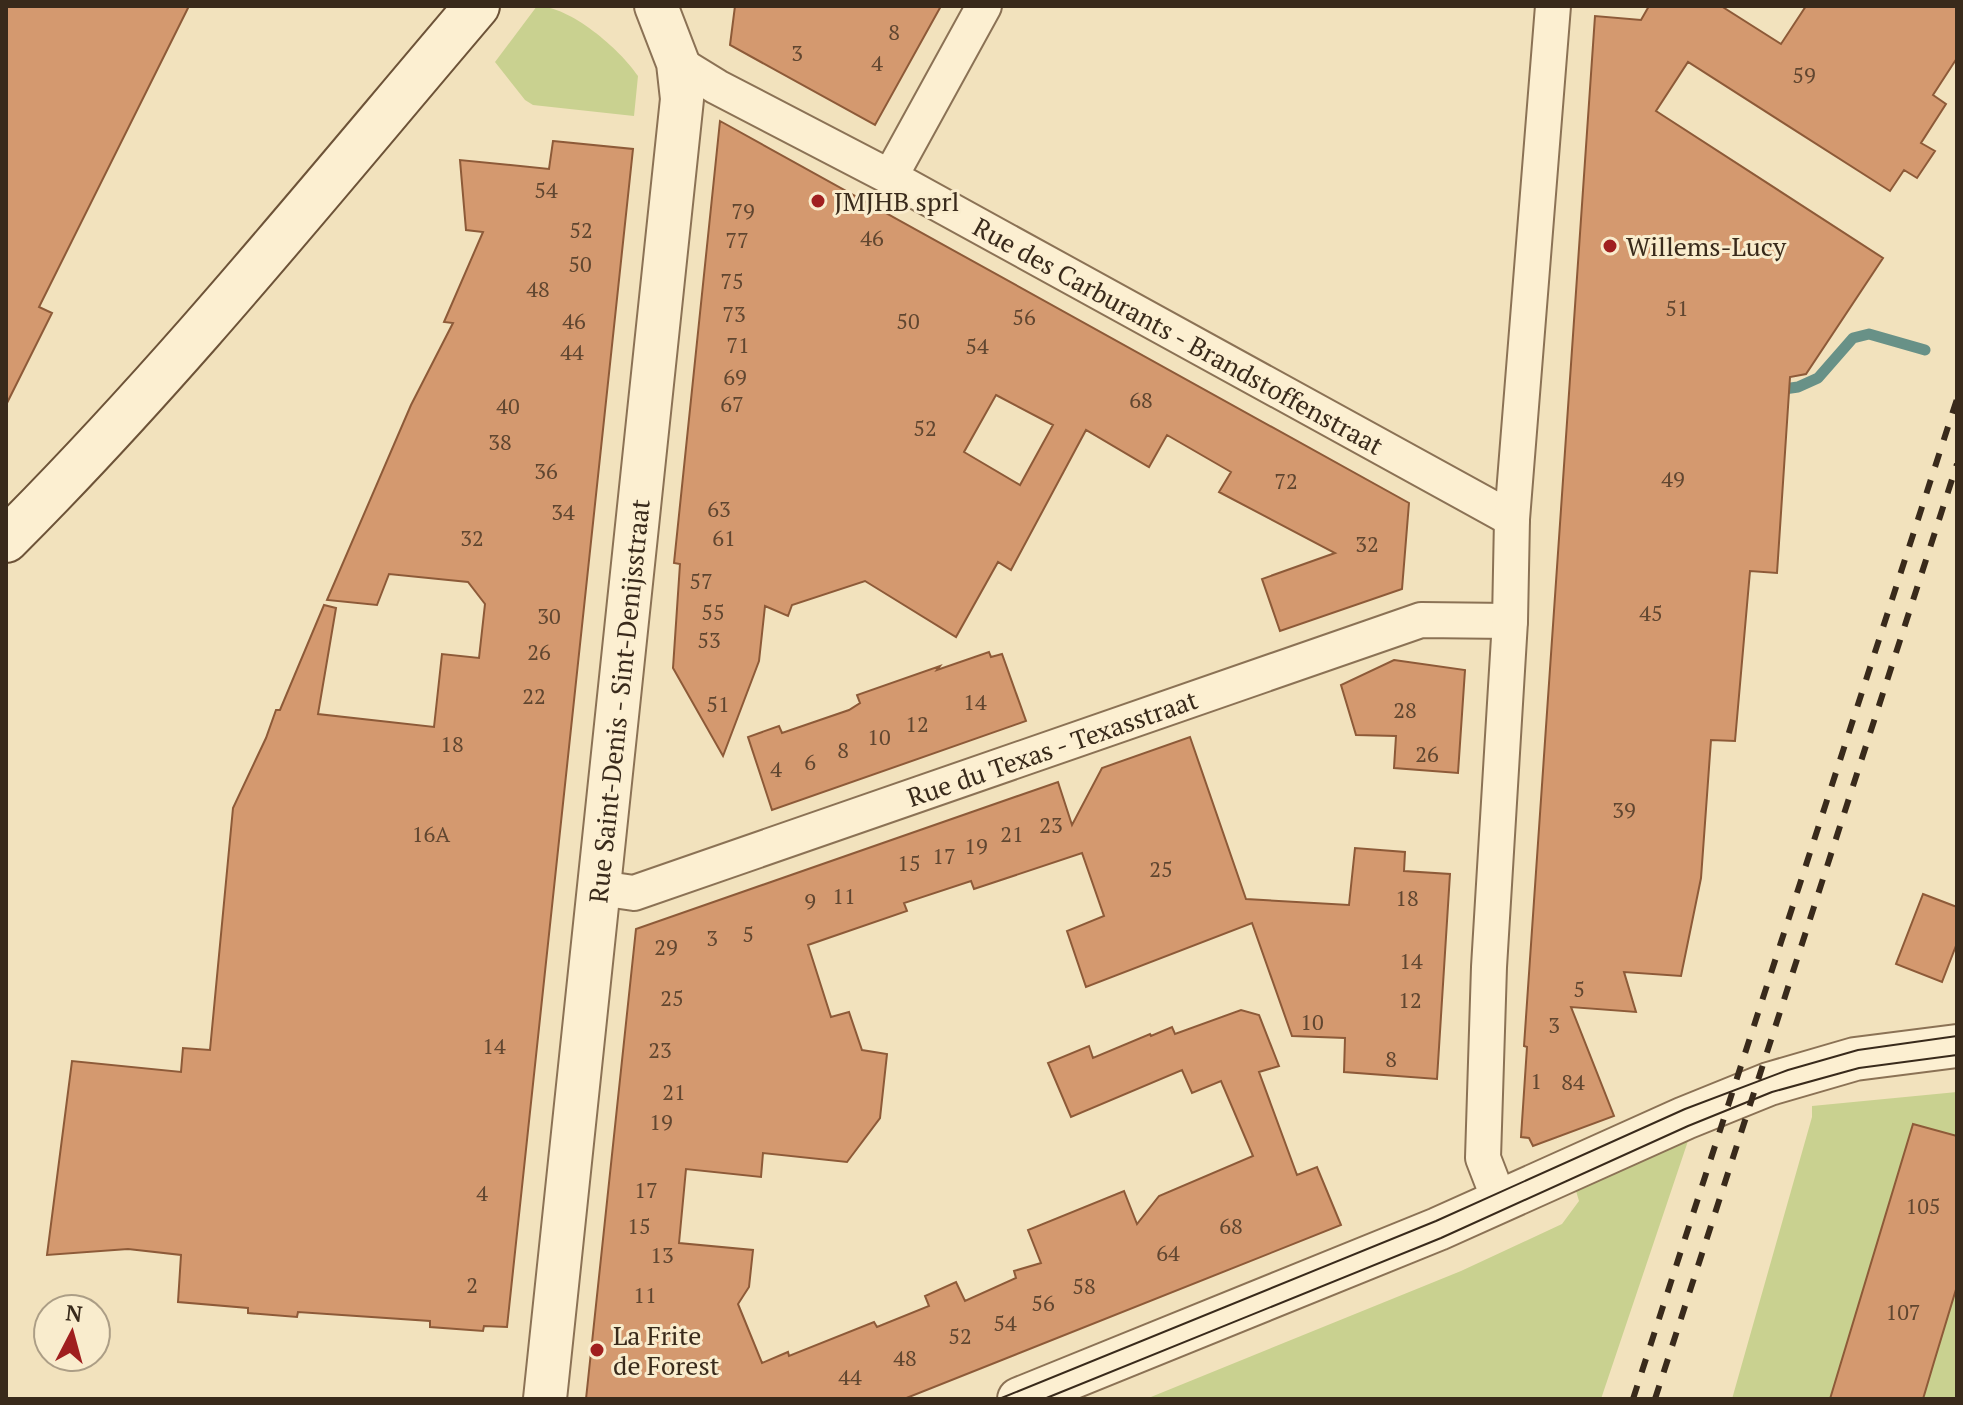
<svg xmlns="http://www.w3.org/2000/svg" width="1963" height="1405" font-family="'PT Serif',serif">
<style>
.green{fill:#c9d190}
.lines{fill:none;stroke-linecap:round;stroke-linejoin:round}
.stream{stroke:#689187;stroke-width:11}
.building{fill:#d4996f;stroke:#8d5a38;stroke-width:2;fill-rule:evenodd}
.minor-casing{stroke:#8b7255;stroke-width:38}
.tertiary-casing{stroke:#8b7255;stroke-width:46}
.secondary-casing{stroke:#6d5338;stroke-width:48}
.minor{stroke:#fcefd1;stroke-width:34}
.tertiary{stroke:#fcefd1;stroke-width:42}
.secondary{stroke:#fcefd1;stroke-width:44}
.tram{stroke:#392a1b;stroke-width:2}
.rail{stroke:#392a1b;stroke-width:6;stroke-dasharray:14 14;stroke-linecap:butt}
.poi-dot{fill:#a01f1f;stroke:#f9eccd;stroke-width:3}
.labels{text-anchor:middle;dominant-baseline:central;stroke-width:6;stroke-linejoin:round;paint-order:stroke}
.number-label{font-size:22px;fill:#604630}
.poi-label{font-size:26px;fill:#392a1b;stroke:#f9eccd;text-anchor:start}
.street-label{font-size:26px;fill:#392a1b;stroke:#f9eccd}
</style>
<rect width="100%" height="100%" fill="#f2e2bd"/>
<path class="green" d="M537,6C570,6 620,49 638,76L634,116L533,105L525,100L495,62Z
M1957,1092V1399H1732L1812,1117V1106Z
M1690,1135L1601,1399H1146L1461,1271L1562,1224L1579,1201L1574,1184Z"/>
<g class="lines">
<path class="stream" d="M1777,390L1798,387L1818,378L1853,338L1869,334L1925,350"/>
</g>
<path class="building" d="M6,6H189L39,307L52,313L6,405Z
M735,6H941L875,125L730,45Z
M1649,6H1721L1781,44L1806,6H1957V58L1933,95L1946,104L1921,143L1935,151L1917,178L1904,170L1890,191L1688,62L1656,111L1883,258L1806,374L1790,377L1777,573L1750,571L1735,741L1711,740L1701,878L1681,976L1624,972L1636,1012L1571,1007L1614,1116L1533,1146L1529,1138L1521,1137L1527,1047L1524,1046L1595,16L1641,20Z
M720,121L1409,503L1402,589L1280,631L1262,579L1335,553L1219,492L1231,472L1167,435L1149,467L1086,430L1011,570L998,562L956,637L865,581L792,605L788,616L765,606L759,661L723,756L673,668L680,564L674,563ZM996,395L1053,425L1020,485L964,452Z
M553,141L633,149L507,1327L484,1326L483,1331L430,1327V1321L298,1312L297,1317L248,1313V1308L178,1302L181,1255L128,1249L47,1255L72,1061L181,1072L183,1048L210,1050L233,808L266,738L276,710H280L324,605L336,608L318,714L434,727L442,654L479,658L485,604L468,582L389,574L377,605L327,600L411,405L453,323L444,322L483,232L466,230L460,160L549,169Z
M989,652L991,657L1002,654L1026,721L772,810L748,737L779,726L782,733L849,710L860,703L857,695L940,666L937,670Z
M1394,660L1465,670L1458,773L1394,768L1396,736L1356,735L1341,685Z
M1190,737L1246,899L1349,905L1355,848L1405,852L1404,871L1450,874L1437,1079L1344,1072L1345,1038L1292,1036L1252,923L1086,987L1067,931L1104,916L1082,853L974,889L971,881L904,903L907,911L808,945L831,1017L849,1012L862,1050L887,1054L880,1118L847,1162L763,1153L761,1177L686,1169L679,1243L753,1250L749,1287L738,1304L762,1363L788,1352L789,1356L874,1322L877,1327L929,1306L925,1296L956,1282L965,1301L1016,1278L1014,1271L1041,1263L1028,1230L1124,1191L1137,1224L1159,1196L1253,1156L1221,1081L1192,1093L1182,1070L1071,1117L1048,1063L1089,1046L1093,1058L1150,1034L1151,1036L1172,1027L1175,1034L1241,1010L1259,1015L1279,1066L1259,1072L1297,1175L1317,1167L1341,1225L904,1399H586L636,929L1058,782L1072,825L1102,768Z
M1923,894L1957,907V943L1942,982L1896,964Z
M1913,1124L1957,1136V1286L1934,1362L1923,1399H1830Z"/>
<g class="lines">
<g class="minor-casing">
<g id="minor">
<path id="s1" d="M678,63L717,87L890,177L1512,519"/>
<path d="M890,177L984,6"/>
<path id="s2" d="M599,888L634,893L1421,620L1510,621"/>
<path d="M1500,1202L1483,1158L1489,967L1510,621L1512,519L1553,6"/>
</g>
</g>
<g class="tertiary-casing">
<g id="tertiary">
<path id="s3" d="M545,1399L682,99L678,63L656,6"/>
<path d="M1019,1399L1438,1229L1685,1118L1769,1084L1855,1059L1957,1046"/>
</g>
</g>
<g class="secondary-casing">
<path id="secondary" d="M6,540C174,372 323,187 477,6"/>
</g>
<use href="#minor" class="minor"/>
<use href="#tertiary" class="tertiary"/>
<use href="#secondary" class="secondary"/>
<path class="tram" d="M999,1399L1436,1221L1685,1109L1788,1070L1858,1050L1957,1036
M1044,1399L1441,1238L1688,1126L1772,1092L1859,1068L1957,1055"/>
<path class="rail" d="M1633,1399L1957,399
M1655,1399L1957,464"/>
</g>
<g class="poi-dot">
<circle cx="818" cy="201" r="8"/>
<circle cx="1610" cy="246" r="8"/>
<circle cx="597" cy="1350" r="8"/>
</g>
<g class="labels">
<g class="number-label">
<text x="894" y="31">8</text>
<text x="797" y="52">3</text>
<text x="877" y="62">4</text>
<text x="1804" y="74">59</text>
<text x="546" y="189">54</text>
<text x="743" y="210">79</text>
<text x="581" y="229">52</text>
<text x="872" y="237">46</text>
<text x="737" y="239">77</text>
<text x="580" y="263">50</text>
<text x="732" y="280">75</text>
<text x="538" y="288">48</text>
<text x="1677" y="307">51</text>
<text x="734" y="313">73</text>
<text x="1024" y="316">56</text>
<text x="574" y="320">46</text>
<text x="908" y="320">50</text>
<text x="738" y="344">71</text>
<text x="977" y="345">54</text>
<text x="572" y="351">44</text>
<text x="735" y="376">69</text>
<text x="1141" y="399">68</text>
<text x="732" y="403">67</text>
<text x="508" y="405">40</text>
<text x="925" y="427">52</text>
<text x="500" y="441">38</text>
<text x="546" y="470">36</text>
<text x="1673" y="478">49</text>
<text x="1286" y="480">72</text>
<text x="719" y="508">63</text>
<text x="563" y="511">34</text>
<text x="472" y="537">32</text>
<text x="724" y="537">61</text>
<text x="1367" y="543">32</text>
<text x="701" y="580">57</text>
<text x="713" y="611">55</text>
<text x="1651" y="612">45</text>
<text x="549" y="615">30</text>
<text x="709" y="639">53</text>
<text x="539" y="651">26</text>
<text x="534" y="695">22</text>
<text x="975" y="701">14</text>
<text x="718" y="703">51</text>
<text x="1405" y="709">28</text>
<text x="917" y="723">12</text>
<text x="879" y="736">10</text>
<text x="452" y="743">18</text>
<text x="843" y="749">8</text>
<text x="1427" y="753">26</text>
<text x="810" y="761">6</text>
<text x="776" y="768">4</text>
<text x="1624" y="809">39</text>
<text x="1051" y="824">23</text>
<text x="431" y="833">16A</text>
<text x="1012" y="833">21</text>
<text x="976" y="845">19</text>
<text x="944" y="855">17</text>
<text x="909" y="862">15</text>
<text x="1161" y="868">25</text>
<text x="844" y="895">11</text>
<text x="1407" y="897">18</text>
<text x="810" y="900">9</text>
<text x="748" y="933">5</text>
<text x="712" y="937">3</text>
<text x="666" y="946">29</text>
<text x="1411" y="960">14</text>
<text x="1579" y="988">5</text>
<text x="672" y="997">25</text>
<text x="1410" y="999">12</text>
<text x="1312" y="1021">10</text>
<text x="1554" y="1024">3</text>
<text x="494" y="1045">14</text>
<text x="660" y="1049">23</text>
<text x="1391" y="1058">8</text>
<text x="1536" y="1080">1</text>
<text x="1573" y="1081">84</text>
<text x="674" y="1091">21</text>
<text x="661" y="1121">19</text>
<text x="646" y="1189">17</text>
<text x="482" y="1192">4</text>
<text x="1923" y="1205">105</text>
<text x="639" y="1225">15</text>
<text x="1231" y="1225">68</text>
<text x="1168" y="1252">64</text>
<text x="662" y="1254">13</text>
<text x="472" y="1284">2</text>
<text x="1084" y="1285">58</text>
<text x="645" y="1294">11</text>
<text x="1043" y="1302">56</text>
<text x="1903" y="1311">107</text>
<text x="1005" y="1322">54</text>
<text x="960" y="1335">52</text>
<text x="905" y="1357">48</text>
<text x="850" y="1376">44</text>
</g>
<g class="poi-label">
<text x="834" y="201">JMJHB sprl</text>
<text x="1626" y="246">Willems-Lucy</text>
<text x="613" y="1335">La Frite<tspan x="613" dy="30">de Forest</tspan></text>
</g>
<g class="street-label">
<text stroke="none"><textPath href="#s1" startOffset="570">Rue des Carburants - Brandstoffenstraat</textPath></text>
<text stroke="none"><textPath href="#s3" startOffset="702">Rue Saint-Denis - Sint-Denijsstraat</textPath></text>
<text stroke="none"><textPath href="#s2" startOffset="478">Rue du Texas - Texasstraat</textPath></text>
</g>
</g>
<rect width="1963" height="1405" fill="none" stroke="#392a1b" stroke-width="16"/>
<g transform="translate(72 1333) rotate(6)"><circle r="38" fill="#f9eccd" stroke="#ac9e86" stroke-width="2"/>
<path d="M0-6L14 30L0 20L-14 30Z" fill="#a01f1f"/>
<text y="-12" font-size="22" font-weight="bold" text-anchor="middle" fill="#392a1b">N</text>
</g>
</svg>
